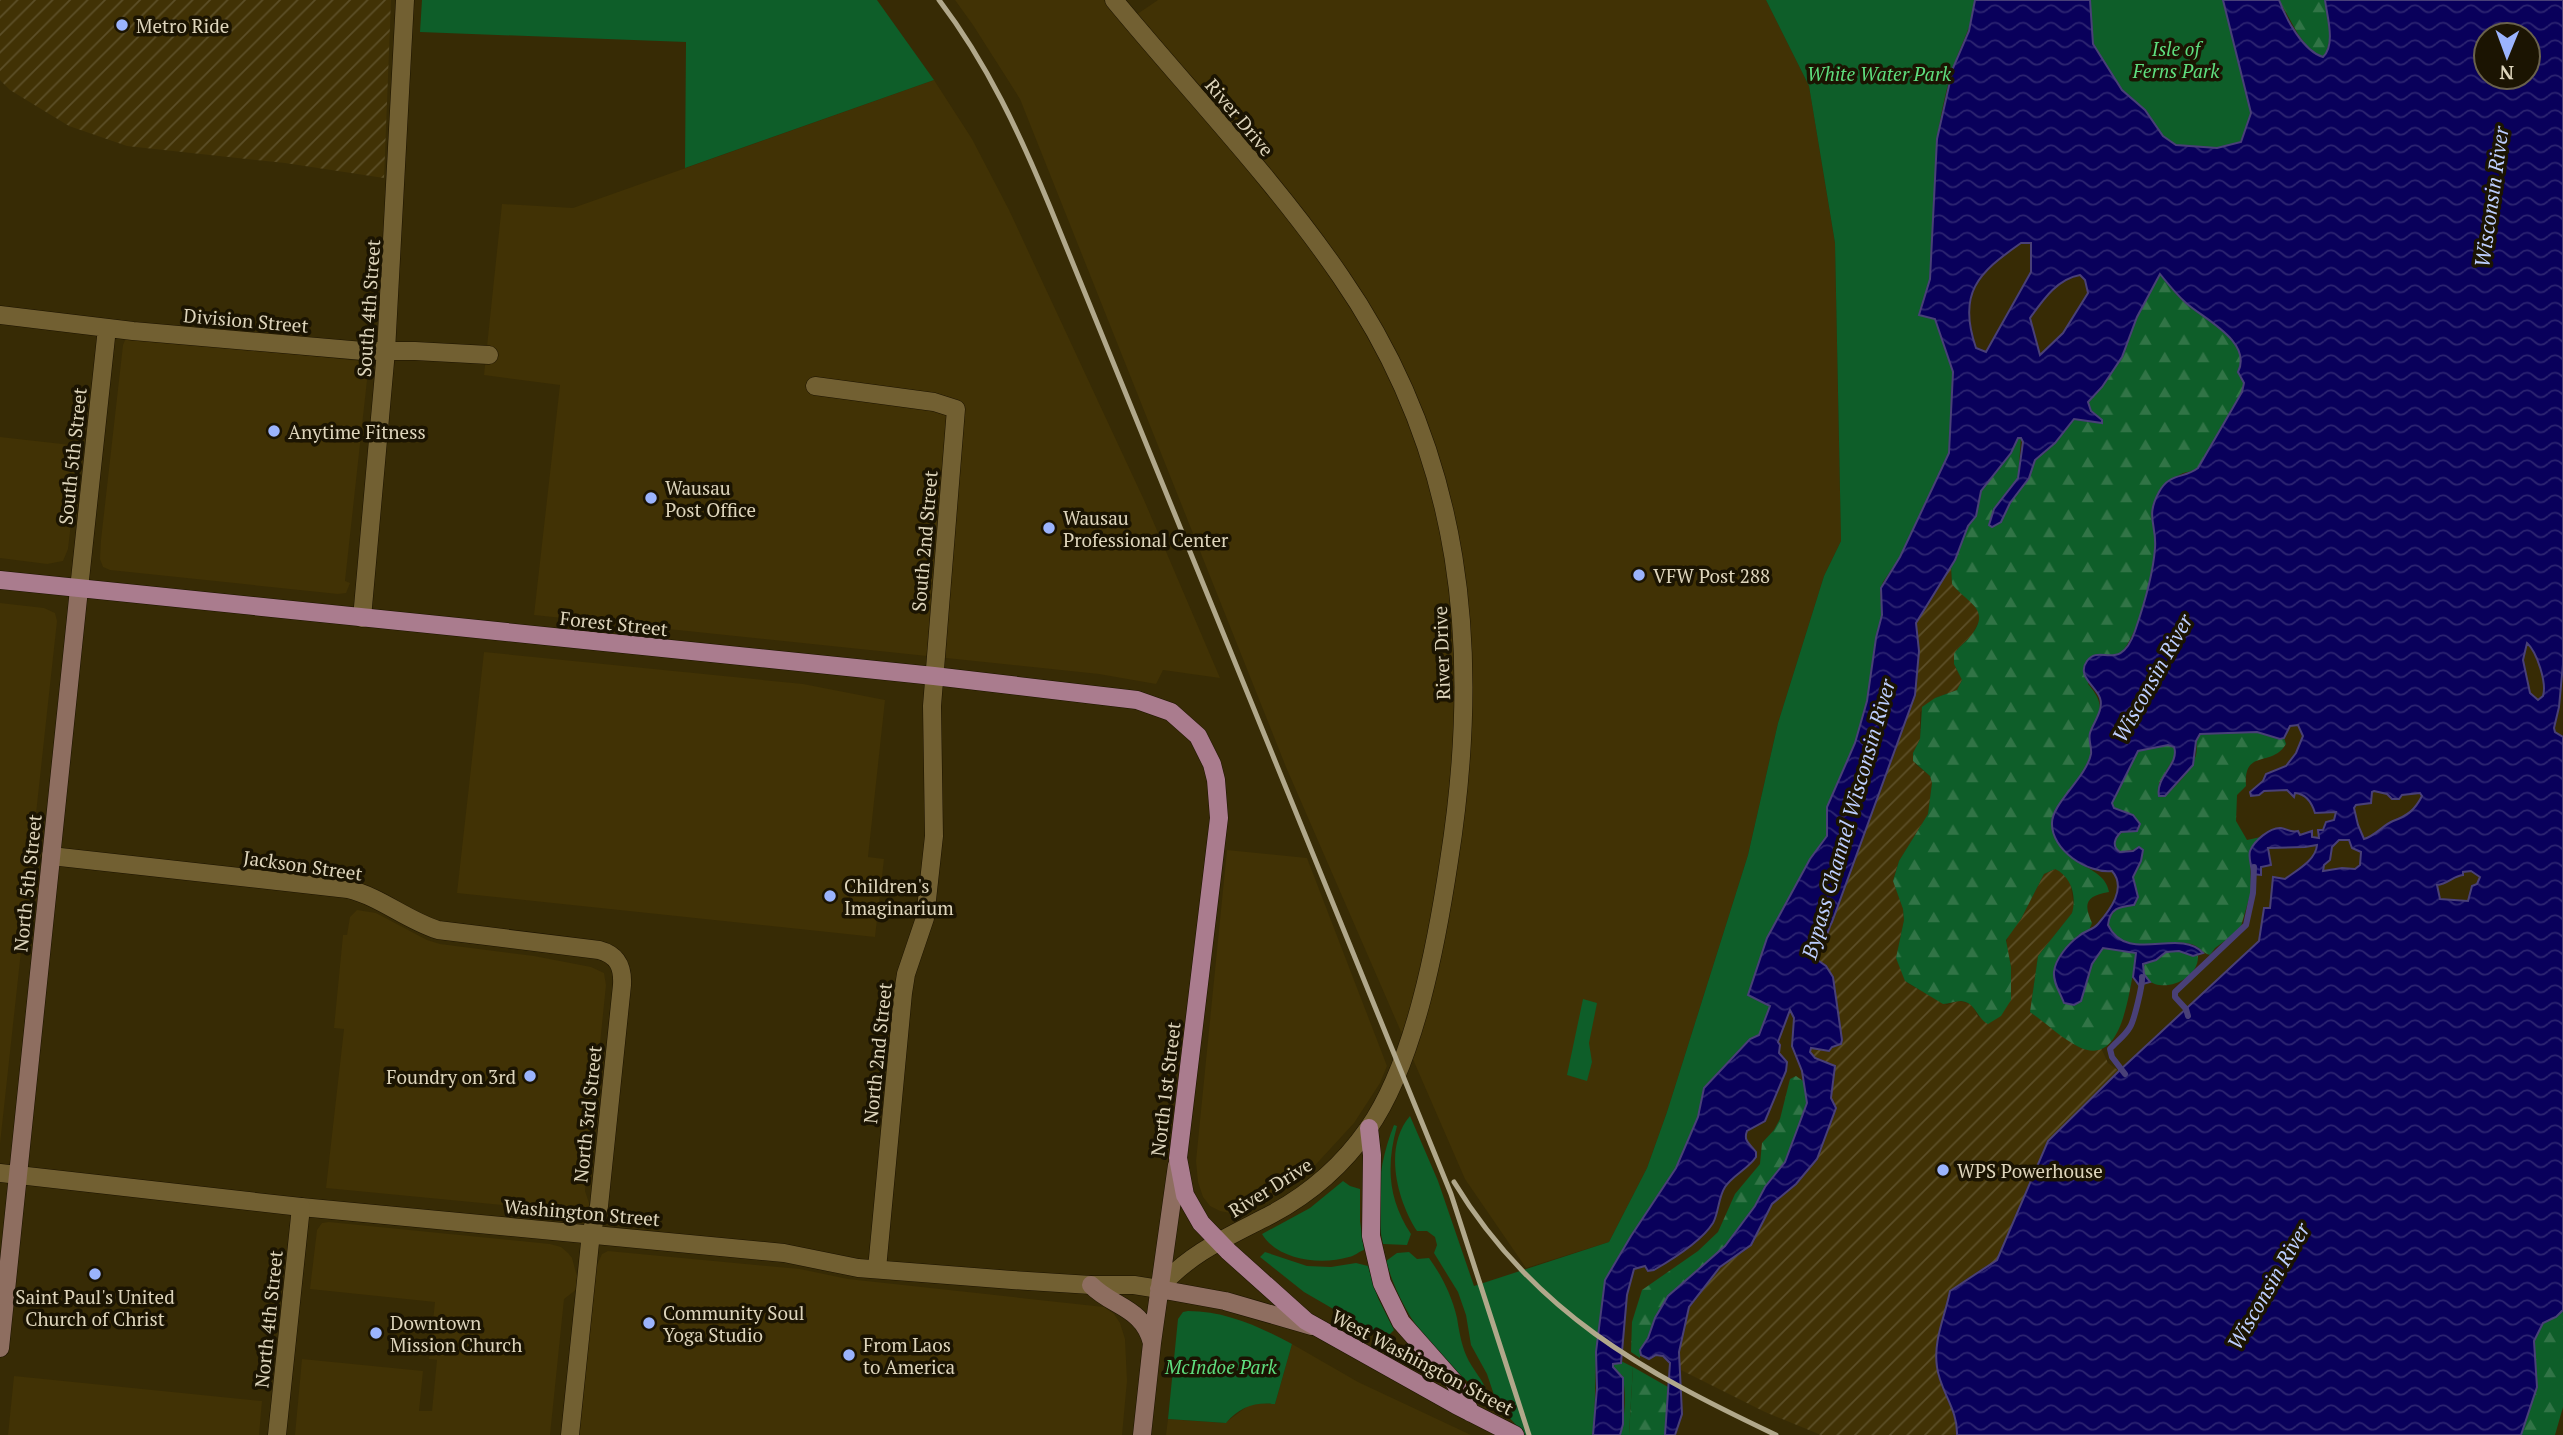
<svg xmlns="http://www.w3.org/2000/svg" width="2563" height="1435" font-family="'PT Serif',serif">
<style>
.built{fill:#413205}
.industrial{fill:url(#industrial-furrows)}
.green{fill:#0e5e29}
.forest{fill:url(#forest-firs)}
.water{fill:url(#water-waves);stroke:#494078;stroke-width:2;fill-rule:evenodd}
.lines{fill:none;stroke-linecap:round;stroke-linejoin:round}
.stream{stroke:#494078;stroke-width:6}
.minor-casing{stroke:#1c1300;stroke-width:19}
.tertiary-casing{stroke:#1c1300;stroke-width:19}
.secondary-casing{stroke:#1c1300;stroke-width:19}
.primary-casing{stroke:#1c1300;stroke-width:19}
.minor{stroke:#726032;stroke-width:18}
.tertiary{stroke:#726032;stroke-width:18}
.secondary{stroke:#8e6e60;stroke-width:18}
.primary{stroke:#aa7c8e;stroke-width:18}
.rail{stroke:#b1a88b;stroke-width:5}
.poi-dot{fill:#9bb4fd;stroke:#1b1402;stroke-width:2.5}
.labels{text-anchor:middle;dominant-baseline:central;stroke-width:7;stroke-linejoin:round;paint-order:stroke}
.poi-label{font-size:19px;fill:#ded5bc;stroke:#1b1402;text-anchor:start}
.park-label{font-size:19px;font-style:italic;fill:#5ede7e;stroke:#1b1402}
.street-label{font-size:19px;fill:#ded5bc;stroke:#1b1402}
.water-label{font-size:21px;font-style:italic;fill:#bdcefe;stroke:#1b1402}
</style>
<defs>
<pattern id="industrial-furrows" width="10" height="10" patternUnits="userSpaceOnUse" patternTransform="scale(1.75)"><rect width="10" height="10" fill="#413205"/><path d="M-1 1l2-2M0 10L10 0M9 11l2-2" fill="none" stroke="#5c4f28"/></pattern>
<pattern id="forest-firs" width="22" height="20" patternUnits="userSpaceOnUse" patternTransform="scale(1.75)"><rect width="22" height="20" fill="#0e5e29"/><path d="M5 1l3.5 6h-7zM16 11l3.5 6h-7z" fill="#317446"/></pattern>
<pattern id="water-waves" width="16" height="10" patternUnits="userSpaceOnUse" patternTransform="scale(1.75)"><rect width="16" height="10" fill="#09005b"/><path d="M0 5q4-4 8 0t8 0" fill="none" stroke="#2c2471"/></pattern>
</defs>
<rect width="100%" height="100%" fill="#372b05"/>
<path class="built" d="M955,0H1114L1130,19L1158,0H1766L1809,86L1835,243L1841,541L1824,576L1778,723L1748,855L1667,1112L1647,1168L1609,1242L1526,1268L1465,1179L1286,767L1020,99L973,25Z
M934,80L972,139L1009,210L1144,500L1220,678L1163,670L1156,684L1099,674L534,615L560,385L484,375L502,204L573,208Z
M133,337L369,362L345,581L350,583L346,593L338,594L110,570L103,567L100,559L101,540L123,345L126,338Z
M0,437L80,446L68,549L63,561L47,564L0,558Z
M0,603L44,608L55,613L57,621L0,1144Z
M484,652L803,684L885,700L868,857L884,859L875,937L457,893Z
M1227,850L1307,858L1387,1066L1380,1083L1354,1123L1308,1173L1283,1191L1258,1205L1230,1213L1220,1211L1210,1206L1203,1197L1198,1182L1196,1161Z
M357,910L376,913L427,940L440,944L534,956L591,967L604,973L606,985L585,1191L590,1206L584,1215L576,1219L568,1218L554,1210L326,1188L344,1029L334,1028L343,935H347L350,917Z
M329,1222L550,1244L561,1247L568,1253L572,1258L578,1280L577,1289L564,1299L550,1435H295L302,1359L423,1371L419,1411H432L437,1360L429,1359L435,1302L310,1289L317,1230L322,1223Z
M608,1251L800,1269L848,1279L1104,1307L1114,1314L1120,1323L1125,1339L1127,1381L1122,1435H579L596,1267L602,1254Z
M1292,1344L1358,1382L1471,1435H1166L1168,1419L1225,1423L1249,1405L1259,1403L1275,1404Z
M14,1376L262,1401L259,1435H8Z"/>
<path class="industrial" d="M0,0H391L384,178L285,163L127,146L69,126L10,90L0,80Z
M1951,566L1952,584L1971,602L1981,614L1980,619L1972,635L1957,649L1954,664L1962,680L1957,690L1935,698L1920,712V739L1913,753L1915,764L1930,776L1932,783L1928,814L1899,861L1893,880L1903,909L1904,920L1896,958L1907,983L1947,1005L1958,1001L1967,1003L1972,1005L1979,1018L2010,983L2011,967L2006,946L2008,935L2021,919L2044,874L2055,869L2062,872L2070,882L2074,906L2072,913L2038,956L2030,1012L2078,1046L2088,1050L2101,1048L2108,1063L2119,1071L2048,1141L1997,1260L1950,1291L1938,1335L1937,1370L1952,1403L1957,1435H1821L1765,1412L1679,1369V1352L1689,1307L1697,1294L1726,1262L1746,1250L1772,1204L1796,1184L1820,1154L1823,1146L1836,1108L1831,1098L1835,1066L1815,1058L1810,1052L1811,1048L1832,1047L1842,1040L1835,986L1826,966L1816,959L1815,951L1818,945L1827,936L1832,922L1915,695L1919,651L1916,623Z"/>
<path class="green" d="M422,0H877L934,80L685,168L686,42L420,32Z
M1766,0H1975C1972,29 1963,38 1955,63C1946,87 1941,114 1937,139L1930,279L1919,315L1935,319L1953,372L1949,453L1900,557L1883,582L1880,592L1882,615L1876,638L1867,701L1855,743L1827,807V836L1810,859L1767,938L1748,995L1770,1006L1759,1035L1750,1039L1704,1088L1698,1117L1676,1168L1631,1236L1605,1280L1596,1352L1594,1435H1525L1497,1404L1487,1374L1471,1345L1466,1315L1458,1292L1434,1253L1437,1245L1435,1237L1427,1231H1417C1397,1200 1383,1147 1410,1116L1438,1181L1474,1286L1609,1242L1647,1168L1667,1112L1748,855L1778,723L1824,576L1841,541L1835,243L1809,86Z
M2090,0H2223L2251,113L2241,142L2217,148L2176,145L2163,136L2145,110L2122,91L2093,44Z
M1583,999L1597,1003L1589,1043L1592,1062L1587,1081L1567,1075Z
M1394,1125L1397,1126C1386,1166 1388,1199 1411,1234L1407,1245L1383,1244C1374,1205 1379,1162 1394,1125Z
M1343,1181L1350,1186L1360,1189V1221L1364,1250C1358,1252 1355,1256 1349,1257C1322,1265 1278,1261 1262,1234L1310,1208Z
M1265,1252L1307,1266L1331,1267L1356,1263L1368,1266L1378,1298L1394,1330L1385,1339L1304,1292L1260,1257Z
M1409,1252L1417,1259L1429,1258C1442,1276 1452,1296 1457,1318C1459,1330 1461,1343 1466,1355C1472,1370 1486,1382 1489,1398C1440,1362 1403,1320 1386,1261L1397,1253Z
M1188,1311C1226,1311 1260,1327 1292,1344L1275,1404C1254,1402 1240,1407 1226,1423L1168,1419L1178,1319L1183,1312Z
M1621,1361L1633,1367L1629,1435H1620C1625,1418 1627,1392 1622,1375C1616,1372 1612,1371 1613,1364Z"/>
<path class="forest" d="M2279,0H2325L2330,37L2326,55L2319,57L2309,49L2298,34Z
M2160,273C2167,284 2175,294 2185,303C2204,319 2252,341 2238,372L2244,383L2242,392L2198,468C2192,473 2189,471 2183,473C2176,476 2162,487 2158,494C2145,514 2156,527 2155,546C2154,578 2140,629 2121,654L2114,657L2105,655L2088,684C2110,710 2095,712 2090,740C2089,745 2092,750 2090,756C2084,777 2067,794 2054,812C2059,824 2070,855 2079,862C2091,871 2106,875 2109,892C2086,896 2083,903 2092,923L2089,930L2078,936L2062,996L2064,1003L2081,1001L2092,964L2103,948C2114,948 2126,950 2136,953L2137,957C2129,980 2126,1070 2079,1047C2061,1038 2046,1023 2030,1012L2038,956L2072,913C2077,896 2071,876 2055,869L2044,874L2021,919L2006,940L2011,967V1000L2001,1016L1988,1024C1976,1018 1976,1002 1961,1001C1955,1001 1949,1004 1943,1004L1905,981L1896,958L1904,920L1903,909L1893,881L1899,861L1928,814L1932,783L1930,776L1913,761V753L1920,739L1922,707L1935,698L1957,690L1962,680L1954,664V654C1958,647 1964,644 1969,638C1993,609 1969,605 1952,584L1951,566L1968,526L1976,516L1981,491L2011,453L2018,437H2021L2018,478L1994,509L2001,522L2010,503L2029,478L2035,460L2046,452L2075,419H2086L2098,423L2102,420L2091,411L2088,403L2102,387L2122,357L2137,317Z
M2257,732L2284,738L2286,744C2272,768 2243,748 2246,786L2237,795L2236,821L2247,840L2261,837L2250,852L2251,892L2241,926L2233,935L2215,948L2210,955C2202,953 2199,946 2191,944C2176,940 2161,946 2147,947C2132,947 2110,937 2108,921L2117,907L2134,905L2137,901L2133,881L2137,849L2120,852L2114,846L2117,836L2125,831L2119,811L2114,808L2112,803L2138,751L2168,745L2174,747L2175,756L2159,783V796H2165C2176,786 2192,770 2196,755C2198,747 2194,741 2200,734Z
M2179,951L2198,956C2199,987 2140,999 2143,964L2160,958L2166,952Z
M1796,1076L1803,1081L1807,1103L1806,1112L1785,1162L1765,1187L1755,1206L1725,1246L1668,1296L1655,1318L1648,1338L1640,1350V1358L1631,1352L1632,1322L1642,1290L1698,1251L1718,1232L1735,1194L1760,1164L1762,1143L1774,1130L1780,1119L1790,1079Z
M2563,1310V1407L2555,1435H2521L2528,1412L2534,1341L2543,1323L2556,1317Z
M1633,1367L1668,1387L1669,1411L1665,1435H1629Z"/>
<path class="water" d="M1975,0H2090L2093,44L2122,90L2145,110L2163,136L2176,145L2217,148L2241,142L2251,113L2223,0H2279C2286,19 2303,51 2323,57C2336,45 2327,16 2325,0H2563V664L2559,707L2554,728L2555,732L2563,737V1310L2556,1317L2543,1323L2534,1341L2537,1387L2521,1435H1957C1958,1409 1940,1391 1937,1367C1933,1340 1945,1317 1950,1291L1997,1260L2048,1141L2119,1071L2259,941L2264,908H2270L2273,877L2285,879C2297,870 2316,860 2317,845L2305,847L2268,848L2271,865L2261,867V875L2252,874C2252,866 2248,858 2250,851C2254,841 2270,827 2281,828C2288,829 2290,833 2298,831L2300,835L2312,831V837L2319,838L2318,830H2323L2326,822L2334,820L2336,812L2315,813C2312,803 2307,794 2295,793L2294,797L2287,790L2264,791L2259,795L2251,796L2250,792L2263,781L2266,774L2286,766L2296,753L2303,736L2298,725L2290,726L2284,738L2280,739L2257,732L2200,734L2196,741L2193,765L2165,796H2159C2155,777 2180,764 2174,747L2168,745L2138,751L2112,803L2114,808L2133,815L2140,824L2137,831L2121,832C2115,838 2111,846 2120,852L2133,851L2139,847L2143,850L2141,861L2133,877L2138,897L2134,905C2119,907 2110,908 2108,925C2127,965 2179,927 2203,953L2193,956L2179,951L2166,952L2156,960L2143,964L2144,974L2150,982L2139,985L2133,977L2136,953L2103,948L2092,964L2081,1001L2074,1005L2064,1003C2060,992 2053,983 2054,972C2055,959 2069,943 2079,936C2084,931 2093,930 2098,924C2110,910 2127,888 2112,871C2088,874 2051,850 2052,823C2052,803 2086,778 2091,754C2092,747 2088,740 2090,733C2093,723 2104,710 2100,698C2096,686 2076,676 2087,661C2100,643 2120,674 2135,631C2144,605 2153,576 2155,548C2157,525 2145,517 2159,492C2170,472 2184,479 2198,468L2242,392L2244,383L2238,372C2253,342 2204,319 2186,303C2176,294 2168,284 2160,274L2137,317L2122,357L2102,387L2088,402L2091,411L2102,420V423L2074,419L2055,443L2035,460L2029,478L2010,503L2001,522L1992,527L1989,525L1994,509L2018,478L2023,442L2021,438H2018L2011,453L1981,491L1976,516L1968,526L1955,560L1916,623L1919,651L1915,695L1832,922C1829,927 1828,934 1825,938C1819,946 1814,948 1816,959L1826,966L1833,977L1842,1040L1841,1044L1832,1047L1829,1051L1811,1048L1810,1052L1815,1058L1835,1066L1831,1098L1836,1108L1817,1159L1796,1184L1772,1204L1751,1245L1720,1267L1689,1307L1679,1352L1682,1414L1675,1435H1665L1670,1363L1663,1356L1656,1355L1649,1359L1641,1355L1640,1350L1648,1338L1655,1318L1668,1296L1725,1246L1755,1206L1765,1187L1785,1162L1807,1103L1802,1071L1792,1046L1794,1018L1790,1010L1778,1042L1780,1045L1779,1053L1787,1062L1786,1071L1765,1121L1747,1131C1743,1141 1750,1144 1756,1152V1157C1748,1169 1733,1175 1725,1187C1718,1198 1719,1212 1713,1223C1701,1242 1673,1259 1654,1270L1648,1271L1645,1266L1634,1269L1627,1295L1621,1363L1613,1364V1367L1623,1378V1424L1620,1435H1593L1597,1388L1596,1352L1605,1280L1631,1236L1676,1168L1698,1117L1704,1088L1750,1039L1759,1035L1770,1006L1748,995L1767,938L1810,859L1827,836V807L1855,743L1867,701L1876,638L1882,615L1881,588L1900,557L1949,453L1953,372L1935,319L1919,315L1930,279L1937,139L1953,68L1969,31ZM2486,35H2528V77H2486ZM2021,243H2031V272L1986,352L1976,348C1957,293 1978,273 2021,243ZM2080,275L2085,280L2088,293L2063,333L2040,355L2030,318C2043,300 2057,279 2080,275ZM2527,643C2537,652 2547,683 2543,696L2538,700L2530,693L2523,660ZM2374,791L2387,794L2392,799H2399L2402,795L2420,793L2422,796C2415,810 2407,816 2393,821C2383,825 2375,836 2364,839L2358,825L2354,808L2356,805L2371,803L2372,792ZM2339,840H2349L2352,848L2361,852L2360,865L2355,869L2342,868L2323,871L2324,865L2330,860L2332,847ZM2471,871L2480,877L2477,884L2472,886L2468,901L2440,899L2437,885C2448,884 2453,876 2463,875V872Z"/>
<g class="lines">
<path class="stream" d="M2188,1016L2186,1009L2175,997V992L2246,925L2253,893L2254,867
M2125,1074L2112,1057L2110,1049C2116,1042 2125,1036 2130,1027C2134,1021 2143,984 2142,977"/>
<g class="minor-casing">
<path id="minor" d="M0,315L133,331L363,351H415L489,355
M815,386L934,402L956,409L932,706L934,836L925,918L906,974L903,993L877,1269
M79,589L107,328
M362,618L386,351L405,0
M51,856L348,889C381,897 406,920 438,930L599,950C618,955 623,967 622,985L599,1206L591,1233L570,1435
M301,1207L784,1253L858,1268L1012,1280L1091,1285H1134L1159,1289C1188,1253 1232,1235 1272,1214C1311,1193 1343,1165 1368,1129C1415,1062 1437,941 1449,861C1482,652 1464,455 1341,277C1274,179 1190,92 1114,0"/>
</g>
<g class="tertiary-casing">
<path id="tertiary" d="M0,1173L301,1207L277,1435"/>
</g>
<g class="secondary-casing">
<path id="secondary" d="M1091,1285C1112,1307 1143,1307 1152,1343
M1159,1289L1225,1301L1312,1326
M0,1348L79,589
M1142,1435L1152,1343L1177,1165"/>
</g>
<g class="primary-casing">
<path id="primary" d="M0,580L934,676L1137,700L1171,712L1198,736L1212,764L1216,780L1219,818L1178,1158L1185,1195L1201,1223L1228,1251L1306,1321L1456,1405L1515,1435
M1369,1128L1372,1155L1371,1236L1382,1283L1401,1322L1455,1383L1471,1413"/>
</g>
<use href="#minor" class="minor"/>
<use href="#tertiary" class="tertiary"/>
<use href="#secondary" class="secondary"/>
<use href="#primary" class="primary"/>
<path class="rail" d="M939,0C987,63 1020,134 1050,207L1451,1194L1529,1435
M1454,1182C1533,1312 1643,1372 1776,1435"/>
</g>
<g class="poi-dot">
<circle cx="122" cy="25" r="7"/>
<circle cx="274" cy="431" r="7"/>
<circle cx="651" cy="498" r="7"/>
<circle cx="1049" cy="528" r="7"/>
<circle cx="1639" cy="575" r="7"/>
<circle cx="830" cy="896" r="7"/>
<circle cx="530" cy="1076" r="7"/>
<circle cx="1943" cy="1170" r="7"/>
<circle cx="95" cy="1274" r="7"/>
<circle cx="649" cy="1323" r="7"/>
<circle cx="376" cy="1333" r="7"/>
<circle cx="849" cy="1355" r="7"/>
</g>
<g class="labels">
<g class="poi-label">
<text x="136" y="25">Metro Ride</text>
<text x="288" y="431">Anytime Fitness</text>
<text x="665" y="487">Wausau<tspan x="665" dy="22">Post Office</tspan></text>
<text x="1063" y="517">Wausau<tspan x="1063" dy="22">Professional Center</tspan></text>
<text x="1653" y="575">VFW Post 288</text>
<text x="844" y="885">Children's<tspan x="844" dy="22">Imaginarium</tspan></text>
<text x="516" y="1076" text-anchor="end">Foundry on 3rd</text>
<text x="1957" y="1170">WPS Powerhouse</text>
<text x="95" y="1296" text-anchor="middle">Saint Paul's United<tspan x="95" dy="22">Church of Christ</tspan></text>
<text x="663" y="1312">Community Soul<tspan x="663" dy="22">Yoga Studio</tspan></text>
<text x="390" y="1322">Downtown<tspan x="390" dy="22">Mission Church</tspan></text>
<text x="863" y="1344">From Laos<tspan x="863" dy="22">to America</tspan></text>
</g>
<g class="park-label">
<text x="2176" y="48">Isle of<tspan x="2176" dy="22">Ferns Park</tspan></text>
<text x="1879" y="73">White Water Park</text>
<text x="1221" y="1366">McIndoe Park</text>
</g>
<g class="street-label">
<text transform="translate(1240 117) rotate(50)">River Drive</text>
<text transform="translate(368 308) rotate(-86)">South 4th Street</text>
<text transform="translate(246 320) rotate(5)">Division Street</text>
<text transform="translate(72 456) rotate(-84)">South 5th Street</text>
<text transform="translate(924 541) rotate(-85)">South 2nd Street</text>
<text transform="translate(614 623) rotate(6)">Forest Street</text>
<text transform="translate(1441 653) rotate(-92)">River Drive</text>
<text transform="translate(303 865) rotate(8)">Jackson Street</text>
<text transform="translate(27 883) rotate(-84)">North 5th Street</text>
<text transform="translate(877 1053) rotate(-84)">North 2nd Street</text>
<text transform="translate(1165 1089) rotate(-83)">North 1st Street</text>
<text transform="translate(587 1114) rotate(-84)">North 3rd Street</text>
<text transform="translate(1270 1187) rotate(-32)">River Drive</text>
<text transform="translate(582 1212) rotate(5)">Washington Street</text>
<text transform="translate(268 1319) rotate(-84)">North 4th Street</text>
<text transform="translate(1423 1362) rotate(28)">West Washington Street</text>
</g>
<g class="water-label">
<text transform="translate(2491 197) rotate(-82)">Wisconsin River</text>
<text transform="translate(2152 678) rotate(-61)">Wisconsin River</text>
<text transform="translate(1848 819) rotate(-74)">Bypass Channel Wisconsin River</text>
<text transform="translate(2268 1286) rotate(-60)">Wisconsin River</text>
</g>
</g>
<g transform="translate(2507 56) rotate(181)"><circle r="33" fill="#1b1402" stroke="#69614c" stroke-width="2"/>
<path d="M0-5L12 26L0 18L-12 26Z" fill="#9bb4fd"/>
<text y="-10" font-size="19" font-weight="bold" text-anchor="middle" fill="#ded5bc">N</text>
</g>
</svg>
